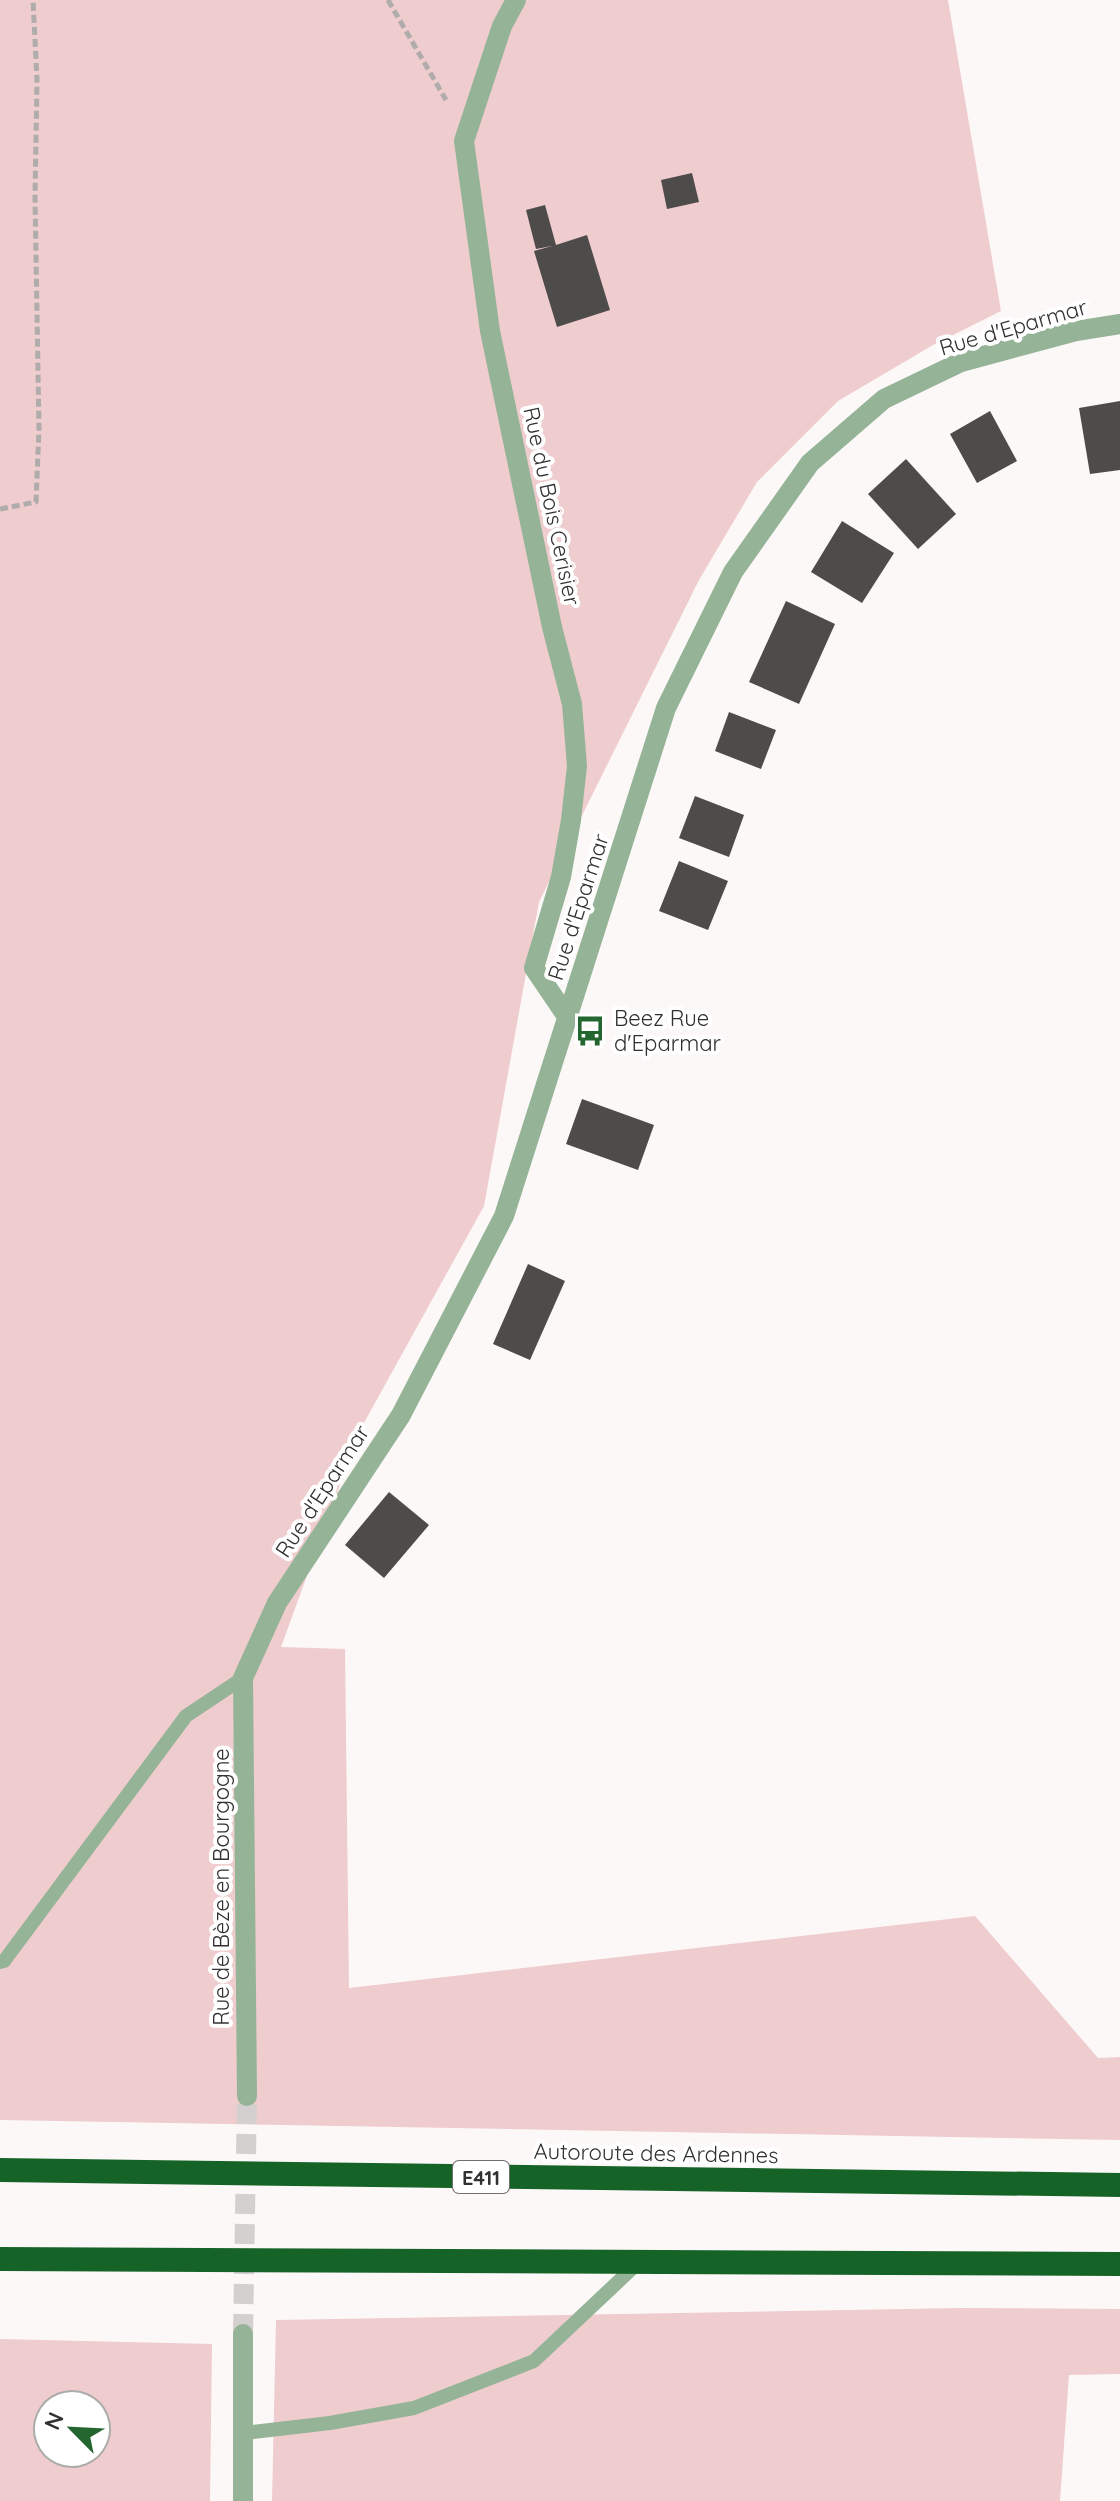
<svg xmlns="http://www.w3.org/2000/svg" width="1120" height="2501" font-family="Quicksand,sans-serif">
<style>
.green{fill:#efcccd;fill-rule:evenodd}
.building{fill:#4e4b4b}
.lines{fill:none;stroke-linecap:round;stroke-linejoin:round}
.street-tunnel{stroke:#d4d0d0;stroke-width:20;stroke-dasharray:20 10;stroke-linecap:butt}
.path{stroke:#b0acac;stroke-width:5;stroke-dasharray:8 4;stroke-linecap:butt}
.lane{stroke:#95b497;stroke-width:14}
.street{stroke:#95b497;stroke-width:20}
.highway{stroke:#166328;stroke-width:24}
.labels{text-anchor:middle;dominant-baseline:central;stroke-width:8;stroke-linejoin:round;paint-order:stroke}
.shield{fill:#fff;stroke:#706e6e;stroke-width:2}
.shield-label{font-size:20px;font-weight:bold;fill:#323030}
.street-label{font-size:22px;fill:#323030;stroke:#fff}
.poi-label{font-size:22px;fill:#323030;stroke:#fff;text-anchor:start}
</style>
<rect width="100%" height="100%" fill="#fdf8f8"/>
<path class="green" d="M0,0H948L1001,311L933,345L838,401L757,482L699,580L539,902L484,1206L360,1430L281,1647L345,1649L349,1988L975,1916L1098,2058L1120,2057V2140L0,2120Z
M961,2308L1120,2309V2374L1069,2375L1060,2501H272L276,2320Z
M0,2339L212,2344L210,2501H0ZM48,2405H96V2453H48Z"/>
<path class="building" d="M692,173L699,202L667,209L661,180Z
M545,205L556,245L587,235L610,310L557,327L534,251L552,246L536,249L526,210Z
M1120,401V470L1090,474L1079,408Z
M990,411L1017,461L977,483L950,434Z
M906,459L956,514L918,549L868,494Z
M842,521L894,553L862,603L811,572Z
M786,601L835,624L799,704L749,682Z
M729,712L776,730L761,769L715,751Z
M695,796L744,815L729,857L679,838Z
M679,861L728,881L708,930L659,911Z
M582,1099L654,1125L638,1170L566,1144Z
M528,1264L565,1281L530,1360L493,1344Z
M389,1492L429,1525L384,1578L345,1545Z"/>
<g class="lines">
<path class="street-tunnel" d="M243,2334L247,2096"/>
<path class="path" d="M388,0L446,100
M0,509L36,502L39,429L35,197L37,80L33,0"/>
<path class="lane" d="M0,1962L4,1961L186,1716L243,1678
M244,2433L330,2423L414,2408L534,2361L639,2262"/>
<path class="street" d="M516,0L502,26L464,141L490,331L552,627L572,704L577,766L571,820L561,877L534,968L568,1018
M247,2096L243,1678L277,1603L401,1415L504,1216L666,708L733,572L810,463L884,399L961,362L1076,331L1120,324
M243,2334V2501"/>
<path class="highway" d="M0,2170L1120,2185
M0,2259L1120,2264"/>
</g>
<defs>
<g id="bus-bare" transform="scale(2.4)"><path d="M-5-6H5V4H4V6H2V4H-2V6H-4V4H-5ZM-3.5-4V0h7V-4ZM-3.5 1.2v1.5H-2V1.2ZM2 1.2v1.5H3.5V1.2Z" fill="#246630" stroke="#fff" stroke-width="2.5" paint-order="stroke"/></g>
</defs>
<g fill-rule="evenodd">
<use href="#bus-bare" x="590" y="1031"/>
</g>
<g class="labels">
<rect class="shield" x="453" y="2161" width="56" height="32" rx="6"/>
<g class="shield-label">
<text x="481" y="2177">E411</text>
</g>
<g class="street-label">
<text transform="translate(1013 327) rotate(-16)">Rue d'Eparmar</text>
<text transform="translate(552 506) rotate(78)">Rue du Bois Cerisier</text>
<text transform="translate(578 907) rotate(-72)">Rue d'Eparmar</text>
<text transform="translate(322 1491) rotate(-57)">Rue d'Eparmar</text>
<text transform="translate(221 1887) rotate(-90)">Rue de Bèze en Bourgogne</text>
<text transform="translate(656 2153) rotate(1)">Autoroute des Ardennes</text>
</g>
<g class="poi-label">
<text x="614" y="1018">Beez Rue<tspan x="614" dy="25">d'Eparmar</tspan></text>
</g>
</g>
<g transform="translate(72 2429) rotate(294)"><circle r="38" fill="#ffffff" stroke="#adacac" stroke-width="2"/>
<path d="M0-6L14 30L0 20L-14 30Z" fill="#246630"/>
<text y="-12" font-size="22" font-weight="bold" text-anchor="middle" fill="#323030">N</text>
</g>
</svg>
